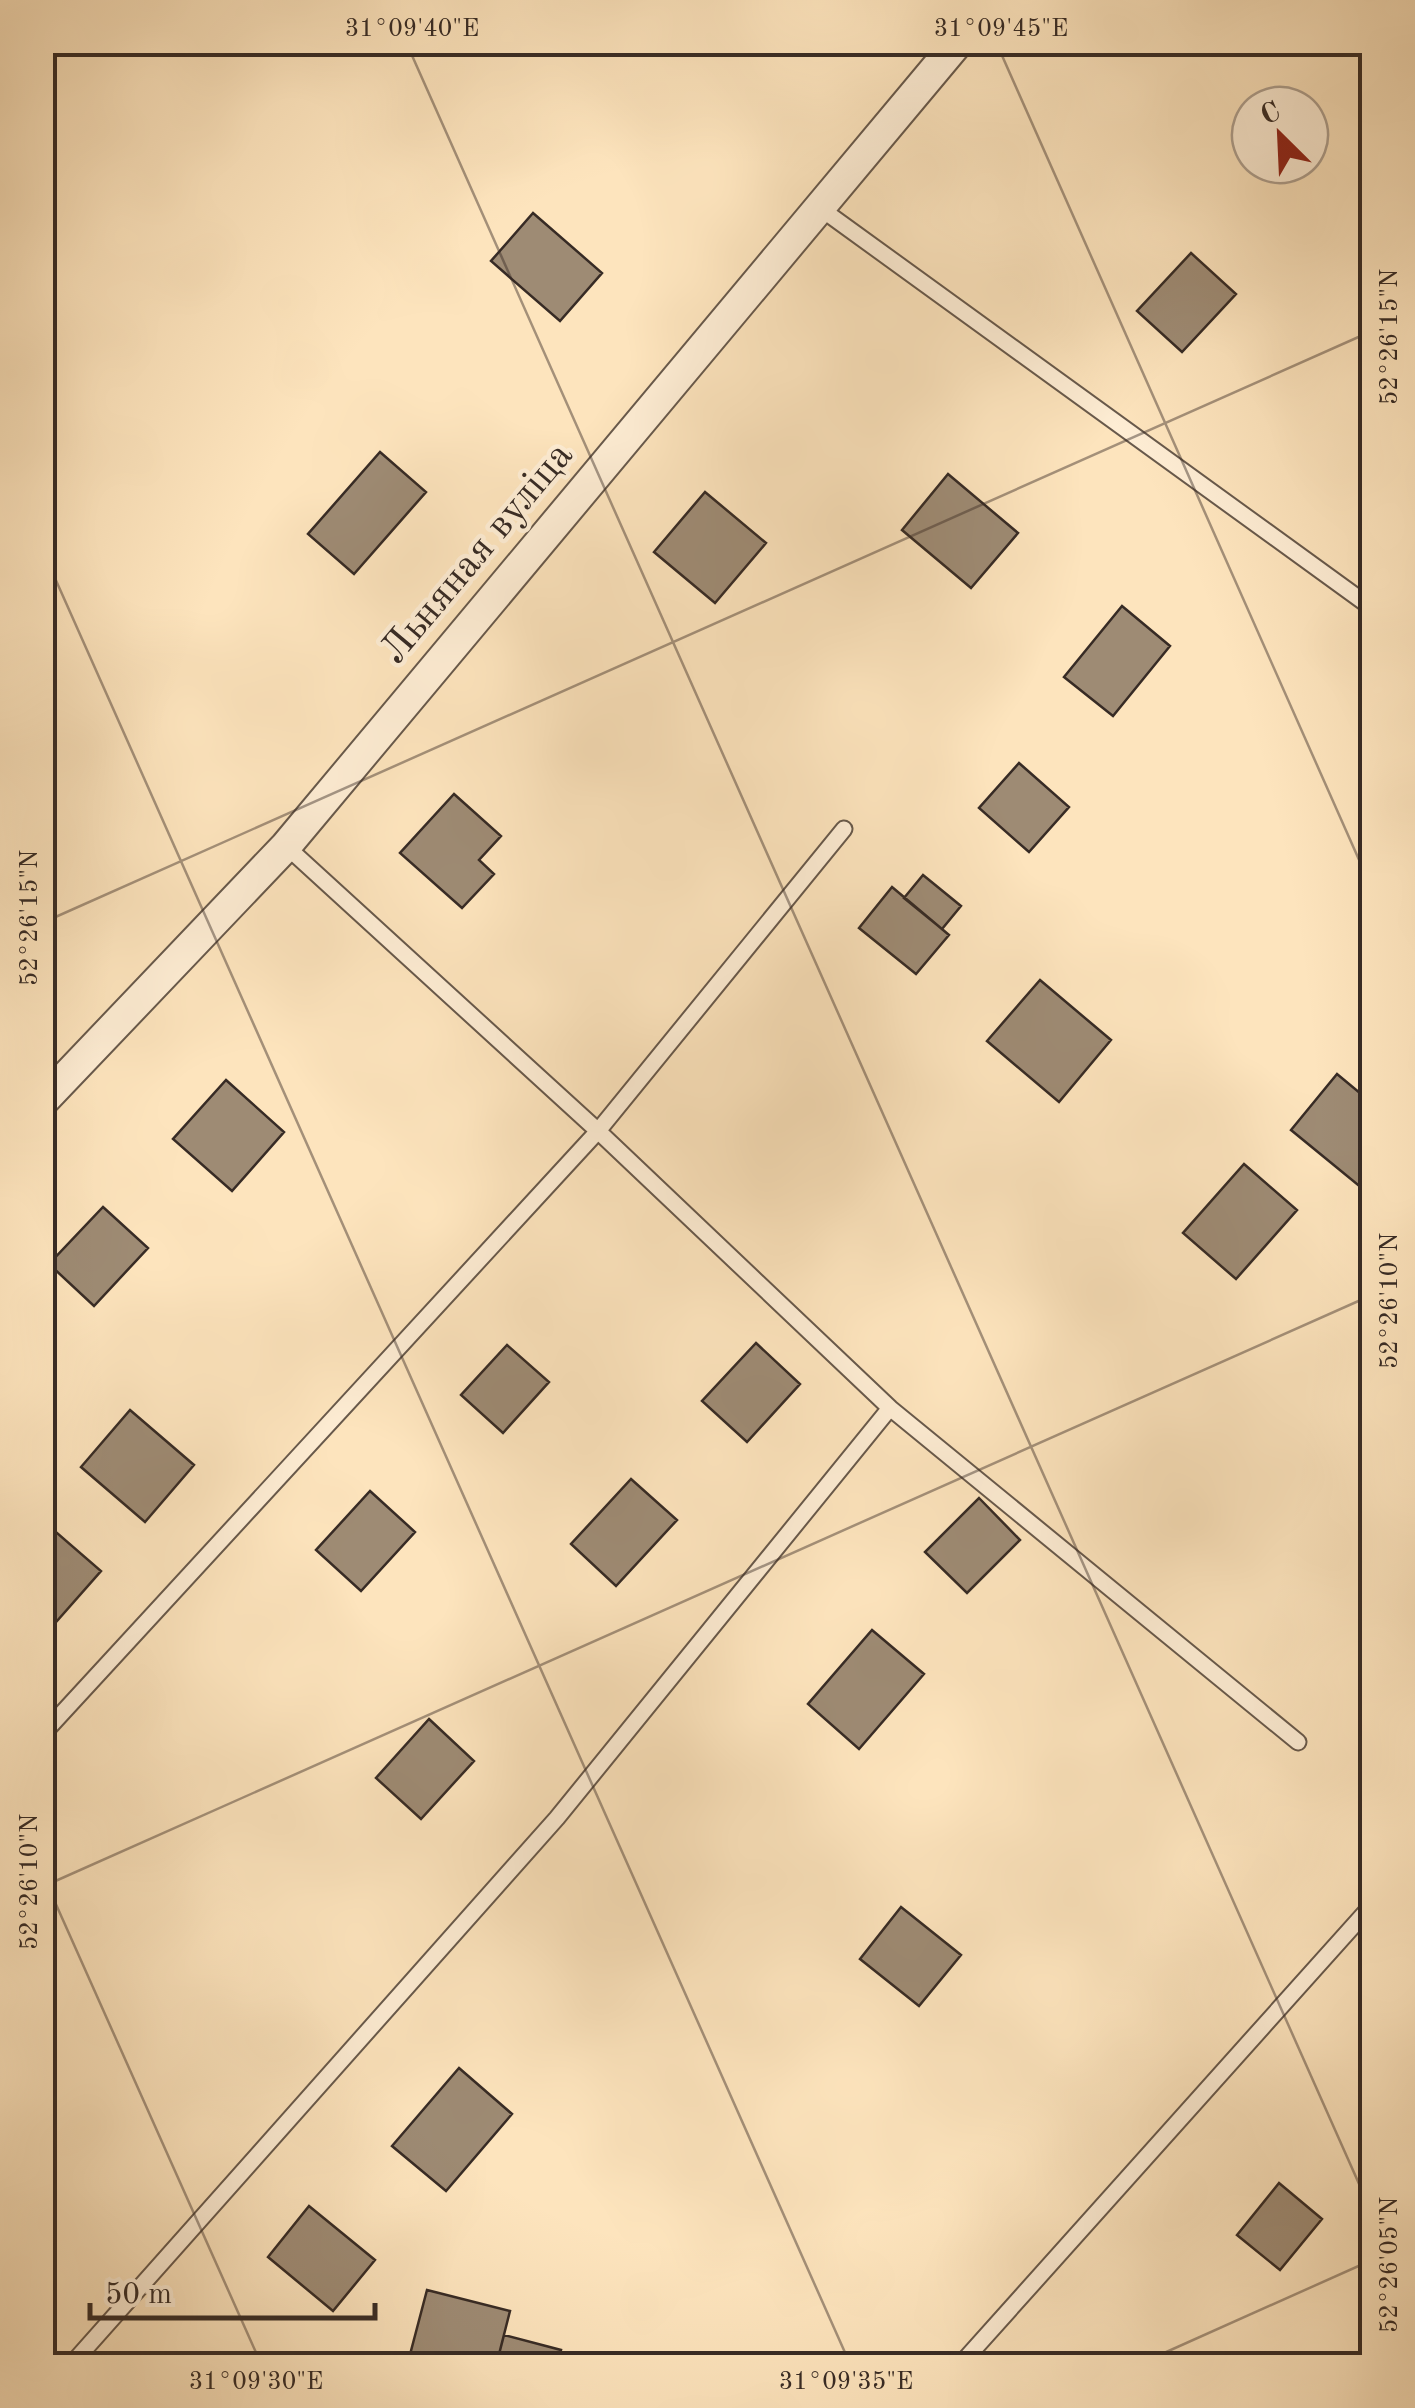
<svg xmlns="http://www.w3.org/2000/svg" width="1415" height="2408" font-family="'Old Standard TT',serif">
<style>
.building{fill:#9e8b74;stroke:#372b25;stroke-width:2.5}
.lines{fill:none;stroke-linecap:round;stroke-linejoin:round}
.service-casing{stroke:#68594b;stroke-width:19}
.minor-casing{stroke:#68594b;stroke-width:34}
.service{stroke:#feedd4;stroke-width:15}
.minor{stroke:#feedd4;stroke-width:30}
.ticks{fill:none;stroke:#372b25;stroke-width:2.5;stroke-opacity:0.45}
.labels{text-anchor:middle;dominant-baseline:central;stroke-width:9;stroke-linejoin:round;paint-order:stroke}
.street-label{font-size:40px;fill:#372b25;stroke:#feedd4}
.neatline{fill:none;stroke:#372b25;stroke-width:4}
.ticks-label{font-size:25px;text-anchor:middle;fill:#372b25}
</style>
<rect width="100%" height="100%" fill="#fde4bd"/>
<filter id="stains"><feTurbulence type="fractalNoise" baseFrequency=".002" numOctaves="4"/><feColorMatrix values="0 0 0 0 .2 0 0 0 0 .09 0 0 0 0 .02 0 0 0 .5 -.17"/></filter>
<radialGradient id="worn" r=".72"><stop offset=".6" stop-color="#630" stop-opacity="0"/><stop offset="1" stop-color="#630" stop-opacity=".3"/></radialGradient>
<path class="building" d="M533,213L602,273L560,321L491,261Z
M1191,253L1236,294L1182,352L1137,311Z
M380,452L426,492L354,574L308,534Z
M948,474L1018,533L971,588L902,530Z
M705,492L766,543L715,603L654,552Z
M1122,606L1170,646L1113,716L1064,677Z
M1019,763L1069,807L1029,852L979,808Z
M454,794L501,836L479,860L494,874L462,908L400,853Z
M923,875L961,906L942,929L904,898Z
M892,887L949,935L916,974L859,928Z
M1040,980L1111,1040L1059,1102L987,1041Z
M1337,1074L1372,1103V1177L1363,1189L1291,1130Z
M226,1080L284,1132L232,1191L173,1139Z
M1244,1164L1297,1210L1236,1279L1183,1233Z
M103,1207L148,1248L94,1306L49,1264Z
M756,1343L800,1384L747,1442L702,1401Z
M507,1345L549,1382L503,1433L461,1395Z
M130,1410L194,1465L145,1522L81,1467Z
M631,1479L677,1520L616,1586L571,1544Z
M370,1491L415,1532L361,1591L316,1550Z
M979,1498L1020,1540L967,1593L925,1552Z
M42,1520L101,1571L42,1638Z
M872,1630L924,1674L859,1749L808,1704Z
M429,1719L474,1761L421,1819L376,1778Z
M901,1907L961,1955L919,2006L860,1959Z
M459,2068L512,2114L446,2191L392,2146Z
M1279,2183L1322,2219L1280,2270L1237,2235Z
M309,2206L375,2260L333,2311L268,2257Z
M427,2290L510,2311L496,2366H407Z
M504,2335L561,2350L557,2366H496Z"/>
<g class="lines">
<g class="service-casing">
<path id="service" d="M820,208L1372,608
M890,1408L1298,1742
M42,1735L598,1131L844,829
M70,2366L557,1818L890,1408L598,1131L286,846
M959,2366L1372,1905"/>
</g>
<g class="minor-casing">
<path id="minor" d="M42,1102L286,846L958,42"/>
</g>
<use href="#service" class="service"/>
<use href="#minor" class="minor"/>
</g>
<path class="ticks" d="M406,42L1372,2213M996,42L1372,889M42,549L851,2366M42,923L1372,331M42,1873L262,2366M42,1887L1372,1295M1135,2366L1372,2260"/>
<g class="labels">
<g class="street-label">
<text transform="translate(478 554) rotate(-50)">Льняная вуліца</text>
</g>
</g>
<rect width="1415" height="2408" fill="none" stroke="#fde4bd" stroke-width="110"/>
<g transform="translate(1280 135) rotate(336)"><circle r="48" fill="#feedd4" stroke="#ae9f8e" stroke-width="2.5"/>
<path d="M0-8L18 38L0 25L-18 38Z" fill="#8f2418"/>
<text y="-15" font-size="28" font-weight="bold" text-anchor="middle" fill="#372b25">С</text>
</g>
<path d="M90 2303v15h285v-15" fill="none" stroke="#372b25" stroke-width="5"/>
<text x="105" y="2303" font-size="30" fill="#372b25" stroke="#feedd4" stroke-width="8" paint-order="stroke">50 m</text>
<rect x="55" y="55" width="1305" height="2298" class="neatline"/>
<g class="ticks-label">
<text x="412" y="36">31°09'40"E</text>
<text x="1001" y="36">31°09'45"E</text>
<text transform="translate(1388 337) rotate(-90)" y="9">52°26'15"N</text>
<text transform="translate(28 918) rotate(-90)" y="9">52°26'15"N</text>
<text transform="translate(1388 1301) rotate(-90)" y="9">52°26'10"N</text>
<text transform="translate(28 1882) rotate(-90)" y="9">52°26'10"N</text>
<text transform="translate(1388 2265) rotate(-90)" y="9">52°26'05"N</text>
<text x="256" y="2389">31°09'30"E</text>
<text x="846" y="2389">31°09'35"E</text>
</g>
<rect width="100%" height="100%" filter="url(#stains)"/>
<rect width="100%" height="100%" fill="url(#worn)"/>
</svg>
